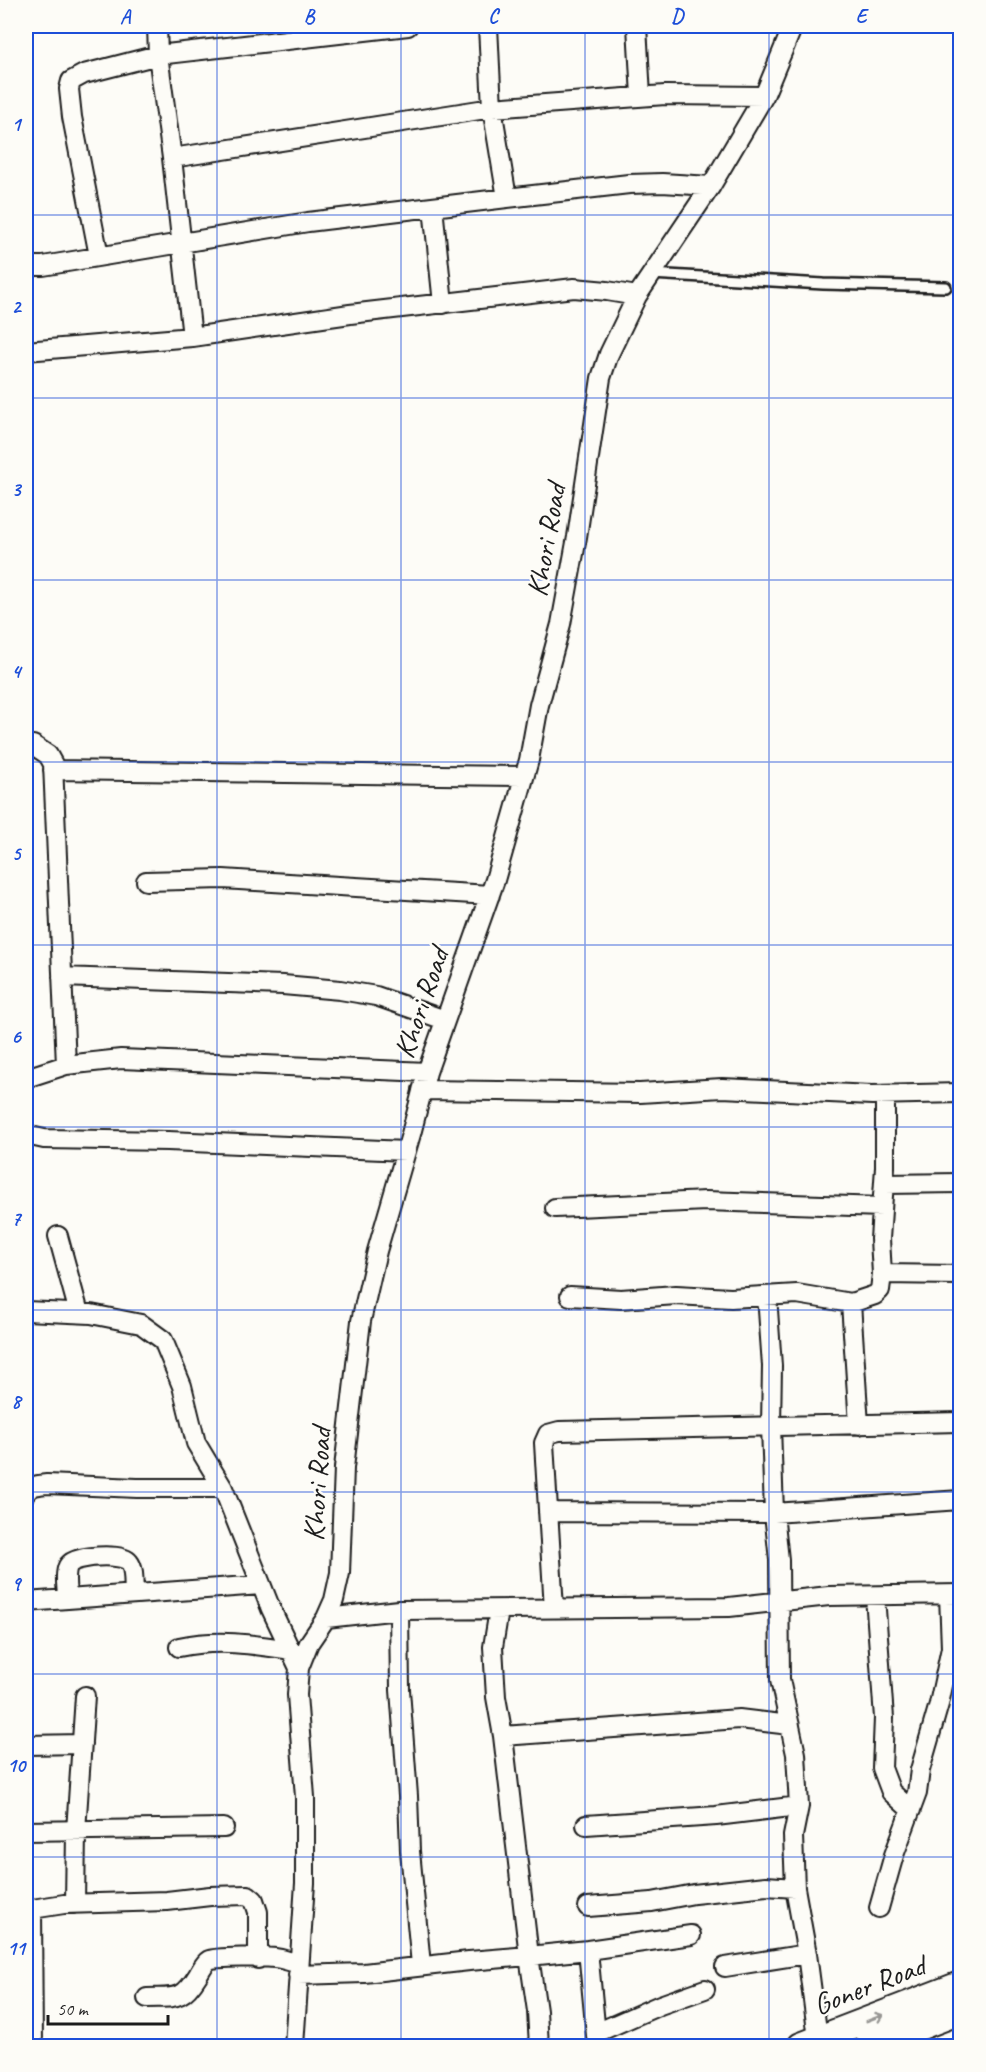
<svg xmlns="http://www.w3.org/2000/svg" width="986" height="2072" font-family="Caveat,sans-serif">
<style>
.lines{fill:none;stroke-linecap:round;stroke-linejoin:round}
.lane-casing{stroke:#1c1c1c;stroke-width:14}
.street-casing{stroke:#1c1c1c;stroke-width:22}
.secondary-casing{stroke:#1c1c1c;stroke-width:30}
.lane{stroke:#fdfcf7;stroke-width:9}
.street{stroke:#fdfcf7;stroke-width:18}
.secondary{stroke:#fdfcf7;stroke-width:26}
.oneway{stroke:#989794}
.grid{fill:none;stroke:#1d4ed8;stroke-width:1.5;stroke-opacity:0.55}
.labels{text-anchor:middle;dominant-baseline:central;stroke-width:5;stroke-linejoin:round;paint-order:stroke}
.street-label{font-size:30px;fill:#1c1c1c;stroke:#fdfcf7}
.neatline{fill:none;stroke:#1d4ed8;stroke-width:2}
.grid-label{font-size:20px;text-anchor:middle;font-weight:bold;fill:#1d4ed8}
</style>
<rect width="100%" height="100%" fill="#fdfcf7"/>
<filter id="ink" filterUnits="userSpaceOnUse"><feTurbulence type="fractalNoise" baseFrequency=".0167" numOctaves="2"/><feDisplacementMap in="SourceGraphic" scale="12" xChannelSelector="R" yChannelSelector="G"/><feConvolveMatrix kernelMatrix="1 2 1 2 8 2 1 2 1" color-interpolation-filters="sRGB"/></filter>
<g filter="url(#ink)">
<g class="lines">
<g class="lane-casing">
<path id="lane" d="M651,274L823,284L946,287"/>
</g>
<g class="street-casing">
<path id="street" d="M157,26L158,55L172,158
M488,26L492,108L507,198
M637,26L641,96
M433,207L443,304
M99,256L72,117L69,89L71,81L84,74L158,55L408,26
M26,266H43L308,222L507,198L629,184L662,183L711,186
M192,337L172,158L492,108L665,95L764,96
M26,351L192,337L350,314L574,288L607,291L637,296
M33,745L48,755L53,764L66,1065
M53,770L524,776
M146,881L223,879L490,895
M62,977L283,985L340,990L376,996L445,1020
M26,1078L66,1065L121,1059L427,1072
M422,1090L640,1093L722,1088L872,1095L960,1093
M26,1135L44,1139L168,1141L406,1151
M884,1184L960,1183
M555,1208L706,1201L882,1207
M58,1236L79,1313
M882,1274L960,1275
M570,1296L621,1299L676,1295L731,1298L797,1294L851,1303L875,1295L880,1290L882,1274L880,1239L885,1167V1095
M767,1296L772,1366L771,1426L774,1513L779,1560L780,1680L796,1754L799,1806L793,1836L795,1888L807,1954L819,2046
M851,1303L859,1425
M26,1311L91,1314L141,1324L163,1340L182,1386L196,1443L223,1488L271,1609L299,1668
M26,1493C31,1485 38,1485 47,1484L137,1488H223
M548,1512L774,1513L960,1500
M875,1596L884,1718L882,1768L891,1792L911,1810
M67,1599C67,1589 64,1575 68,1566C73,1555 123,1553 129,1562C135,1569 133,1585 134,1594
M26,1602L261,1585
M554,1609L544,1443L548,1434L559,1431L960,1422
M399,1610L400,1690L408,1796L410,1851L421,1965
M499,1610L493,1647L496,1697L503,1736L739,1719L790,1725
M326,1618L399,1610L729,1607L829,1596L960,1594
M179,1647C218,1639 251,1644 291,1650
M503,1736L529,1956L588,1950
M26,1745L82,1744
M586,1825L716,1816L799,1806
M26,1831L224,1828
M75,1904L76,1831L85,1696
M588,1907L652,1902L694,1894L766,1886L795,1888
M879,1908L894,1855L917,1793L920,1770L939,1704L951,1648L949,1595
M725,1967L807,1954
M298,1975L364,1973L469,1961L529,1956L537,2011L539,2046
M147,1998C176,1997 182,2001 198,1975C201,1970 204,1963 209,1960C215,1957 267,1957 275,1958C283,1959 291,1962 298,1963
M596,2033L660,2005L705,1989
M33,2046L32,1909L64,1904L167,1901L210,1896L248,1895L254,1900L258,1912V1959
M294,2046L305,1883V1797L297,1695L299,1668L309,1643L326,1618L334,1600L340,1573L344,1468L361,1321L377,1251L411,1134L427,1072L495,880L529,760L539,705L561,624L577,537L601,378L609,354L637,296L711,186L764,96L793,26
M597,2046L588,1950L691,1935"/>
</g>
<g class="secondary-casing">
<path id="secondary" d="M801,2046L960,1985
M869,2046L960,2011"/>
</g>
<use href="#lane" class="lane"/>
<use href="#street" class="street"/>
<use href="#secondary" class="secondary"/>
</g>
<defs><path id="oneway-shaft" d="M-6 0H5M1.5-3L5.5 0L1.5 3" fill="none" stroke-width="1.6" stroke-linecap="round" stroke-linejoin="round" transform="scale(1.5)"/></defs>
<use class="oneway" href="#oneway-shaft" transform="translate(875 2018) rotate(-21)"/>
</g>
<path class="grid" d="M217,26V2046M401,26V2046M585,26V2046M769,26V2046M26,215H960M26,398H960M26,580H960M26,762H960M26,945H960M26,1127H960M26,1310H960M26,1492H960M26,1674H960M26,1857H960"/>
<g class="labels">
<g class="street-label">
<text transform="translate(546 540) rotate(-80)">Khori Road</text>
<text transform="translate(421 1003) rotate(-71)">Khori Road</text>
<text transform="translate(317 1484) rotate(-86)">Khori Road</text>
<text transform="translate(869 1985) rotate(-21)">Goner Road</text>
</g>
</g>
<rect width="986" height="2072" fill="none" stroke="#fdfcf7" stroke-width="66"/>
<path d="M48 2015v9h120v-9" fill="none" stroke="#1c1c1c" stroke-width="3"/>
<text x="57" y="2015" font-size="18" fill="#1c1c1c" stroke="#fdfcf7" stroke-width="4.5" paint-order="stroke">50 m</text>
<rect x="33" y="33" width="920" height="2006" class="neatline"/>
<g class="grid-label">
<text x="125" y="23">A</text>
<text x="309" y="23">B</text>
<text x="493" y="23">C</text>
<text x="677" y="23">D</text>
<text x="861" y="23">E</text>
<text x="16" y="131">1</text>
<text x="16" y="313">2</text>
<text x="16" y="496">3</text>
<text x="16" y="678">4</text>
<text x="16" y="860">5</text>
<text x="16" y="1043">6</text>
<text x="16" y="1225">7</text>
<text x="16" y="1408">8</text>
<text x="16" y="1590">9</text>
<text x="16" y="1772">10</text>
<text x="16" y="1955">11</text>
</g>
</svg>
